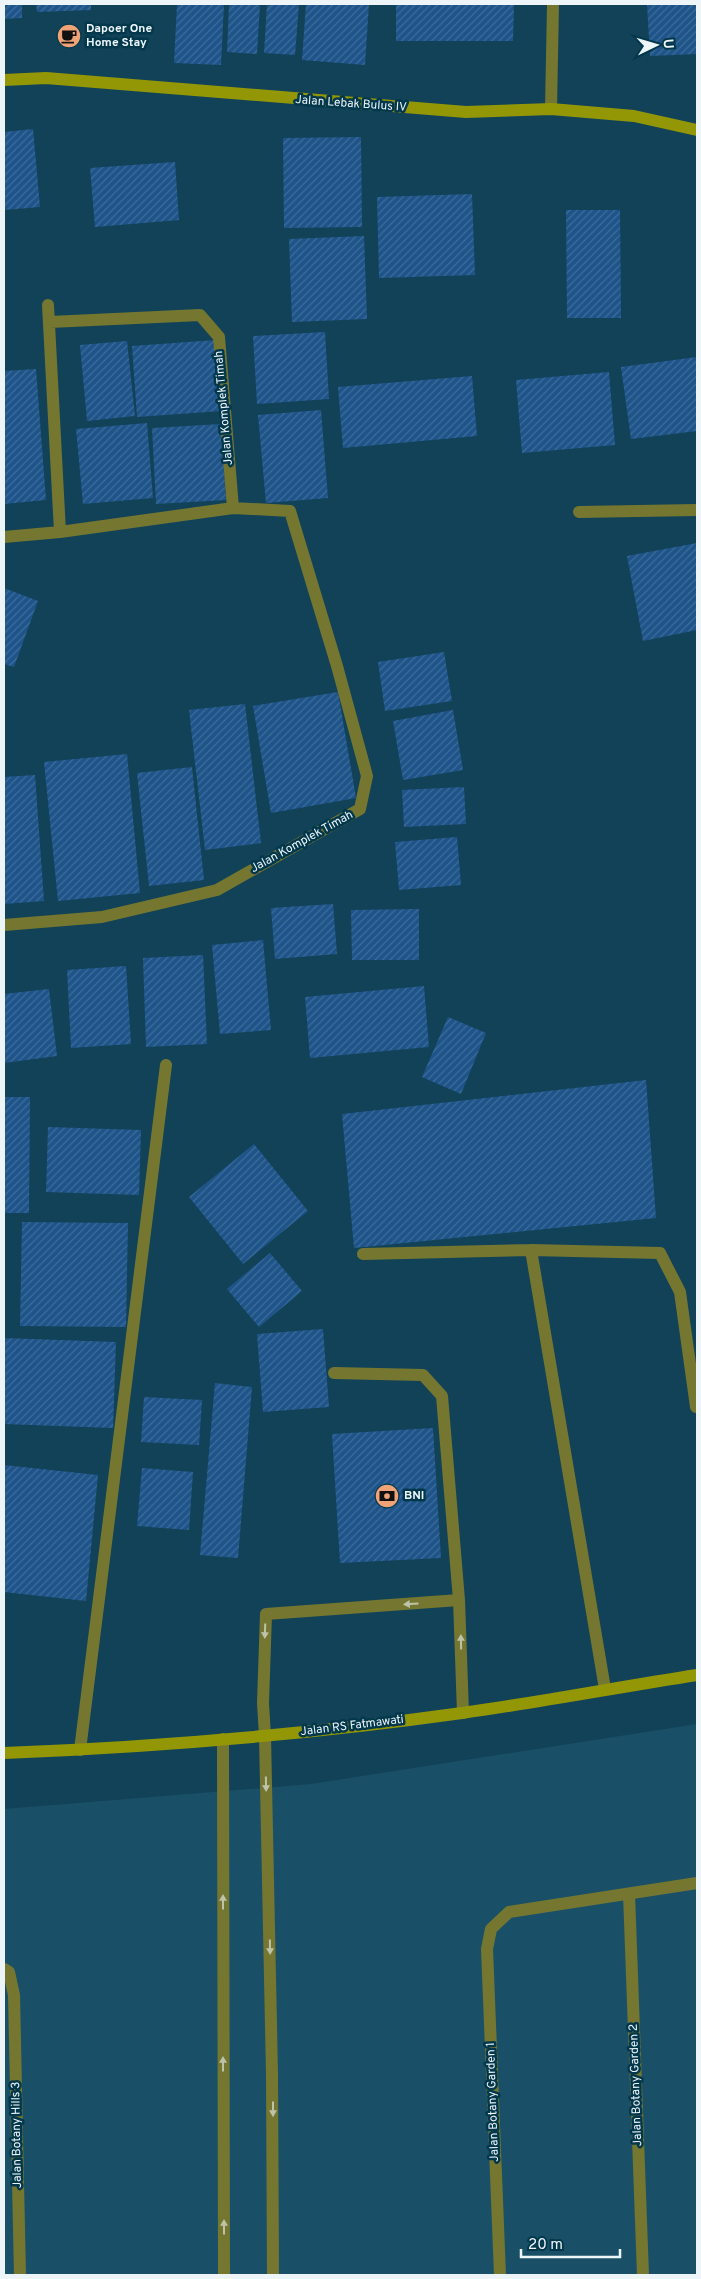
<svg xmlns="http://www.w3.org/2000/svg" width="701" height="2279" font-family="Overpass,sans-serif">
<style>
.built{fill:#1a5067}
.building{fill:url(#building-hatch)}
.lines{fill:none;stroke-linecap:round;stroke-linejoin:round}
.lane{stroke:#757730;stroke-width:12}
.street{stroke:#757730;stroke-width:12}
.secondary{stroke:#949705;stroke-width:12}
.oneway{fill:#bdc3a9}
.labels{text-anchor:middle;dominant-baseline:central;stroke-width:5;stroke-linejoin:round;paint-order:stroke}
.poi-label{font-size:12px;font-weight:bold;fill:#edf5f9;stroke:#03384c;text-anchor:start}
.street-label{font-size:12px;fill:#edf5f9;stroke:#03384c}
</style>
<defs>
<pattern id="building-hatch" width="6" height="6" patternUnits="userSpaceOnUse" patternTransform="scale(1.25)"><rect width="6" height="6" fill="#1e5489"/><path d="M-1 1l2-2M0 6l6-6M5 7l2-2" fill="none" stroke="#3f6d9a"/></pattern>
</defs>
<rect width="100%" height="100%" fill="#114258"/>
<path class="built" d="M697,1724V2275H4V1809L311,1784Z"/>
<path class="building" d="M4,4H22V18L4,19Z
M36,4H91V10L37,12Z
M177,4H224L221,65L174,63Z
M229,4H260L257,54L227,52Z
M267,4H299L295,55L264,53Z
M306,4H369L365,65L302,60Z
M396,4H514L513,41H396Z
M647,4H697V54L650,56Z
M33,129L40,207L4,210V132Z
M361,137L362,227L284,228L283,138Z
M175,162L179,220L95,227L90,168Z
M472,194L475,275L379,278L377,197Z
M566,210H620L621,318H567Z
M364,236L367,319L292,322L289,239Z
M325,332L329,399L257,404L253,336Z
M216,340L221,411L137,417L132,346Z
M127,341L135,416L87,421L80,345Z
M697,357V431L631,439L621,367Z
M36,369L46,500L4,504V371Z
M609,372L615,445L522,453L516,380Z
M472,376L477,436L343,448L338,387Z
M321,410L328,498L266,503L258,415Z
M147,423L153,498L83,504L76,429Z
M221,424L226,500L156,504L152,428Z
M697,543V630L643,641L627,556Z
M4,588L38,601L14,667L4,664Z
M444,652L452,701L385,711L378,662Z
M338,692L356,798L271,813L253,706Z
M245,704L261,843L205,850L189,710Z
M453,710L463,770L403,780L393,721Z
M127,754L140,893L58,901L44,762Z
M192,767L204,880L149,886L137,773Z
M35,775L44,901L4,904V777Z
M464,787L466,824L404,827L402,790Z
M457,837L461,885L399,890L395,842Z
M333,904L337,954L275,959L271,908Z
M419,909V960H352L351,910Z
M263,940L271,1030L220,1034L212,945Z
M203,955L207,1044L146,1047L143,958Z
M126,966L131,1044L71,1048L67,970Z
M424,986L429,1047L310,1058L305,997Z
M49,989L57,1056L4,1063V994Z
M448,1017L486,1033L461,1094L422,1077Z
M646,1080L656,1218L354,1248L342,1114Z
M4,1097H30L29,1213H4Z
M48,1127L141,1130L139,1195L46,1192Z
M254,1144L308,1211L243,1264L189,1197Z
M22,1222L128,1223L126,1327L20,1326Z
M270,1253L302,1291L259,1327L227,1289Z
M323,1329L329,1407L263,1412L257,1334Z
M4,1338L116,1342L113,1428L4,1424Z
M215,1383L252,1387L238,1558L200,1555Z
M144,1397L202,1400L199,1445L141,1442Z
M433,1428L441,1558L340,1563L332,1434Z
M4,1465L98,1475L86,1601L4,1592Z
M142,1468L193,1472L189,1530L137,1526Z"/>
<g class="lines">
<path class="lane" d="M531,1250L605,1689
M363,1254L531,1250L660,1253L680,1292L696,1407
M334,1373L423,1375L442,1396L459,1600L463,1713
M265,1736L263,1703L266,1614L459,1600"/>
<path class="street" d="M551,109L553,4
M48,305L60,532
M50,322L200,315L219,337L233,508
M579,512L697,510
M4,537L60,532L233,508L290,511L337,666L367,776L360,809L217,890L102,917L4,925
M265,1736L272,2074L273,2275
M223,1739L224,2275
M80,1750L166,1065
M629,1894L643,2275
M4,1969L9,1972L14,1995L20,2275
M500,2275L487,1949L491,1929L509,1912L697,1883"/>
<path class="secondary" d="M4,80L46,78L466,112L551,109L634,116L697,130
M4,1753C157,1747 311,1734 462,1713C541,1702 619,1687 697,1675"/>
</g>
<defs><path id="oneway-solid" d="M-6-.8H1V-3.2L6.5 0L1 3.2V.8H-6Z" transform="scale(1.25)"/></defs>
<g class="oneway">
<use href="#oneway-solid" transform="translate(411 1604) rotate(176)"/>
<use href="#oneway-solid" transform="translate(265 1631) rotate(92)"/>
<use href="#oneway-solid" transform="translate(461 1642) rotate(-91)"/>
<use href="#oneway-solid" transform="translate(266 1784) rotate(89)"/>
<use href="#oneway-solid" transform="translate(223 1902) rotate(-90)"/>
<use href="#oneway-solid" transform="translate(270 1947) rotate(89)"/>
<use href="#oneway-solid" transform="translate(223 2064) rotate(-90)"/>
<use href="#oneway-solid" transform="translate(273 2109) rotate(90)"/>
<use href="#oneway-solid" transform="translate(224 2227) rotate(-90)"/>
</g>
<defs>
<g id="cafe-disc" transform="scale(1.25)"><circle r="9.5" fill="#efa377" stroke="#03384c"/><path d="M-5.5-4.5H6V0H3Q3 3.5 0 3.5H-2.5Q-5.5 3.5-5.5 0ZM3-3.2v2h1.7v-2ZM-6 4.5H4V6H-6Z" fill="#111"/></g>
<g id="bank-disc" transform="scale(1.25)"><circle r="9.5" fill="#efa377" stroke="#03384c"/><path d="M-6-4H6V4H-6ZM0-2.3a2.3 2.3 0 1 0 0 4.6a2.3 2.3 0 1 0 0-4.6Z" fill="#111"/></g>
</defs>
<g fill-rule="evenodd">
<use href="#cafe-disc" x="69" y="36"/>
<use href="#bank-disc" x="387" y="1496"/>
</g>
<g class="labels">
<g class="poi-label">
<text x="86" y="29">Dapoer One<tspan x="86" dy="14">Home Stay</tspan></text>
<text x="404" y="1496">BNI</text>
</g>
<g class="street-label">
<text transform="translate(351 104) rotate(4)">Jalan Lebak Bulus IV</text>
<text transform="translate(224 408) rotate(-95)">Jalan Komplek Timah</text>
<text transform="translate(302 842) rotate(-29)">Jalan Komplek Timah</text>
<text transform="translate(352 1726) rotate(-7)">Jalan RS Fatmawati</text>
<text transform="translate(636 2085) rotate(-92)">Jalan Botany Garden 2</text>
<text transform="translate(493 2102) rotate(-92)">Jalan Botany Garden 1</text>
<text transform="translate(17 2135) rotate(-91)">Jalan Botany Hills 3</text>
</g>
</g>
<rect width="701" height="2279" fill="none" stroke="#edf5f9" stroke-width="10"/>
<g transform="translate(656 45) rotate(85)" stroke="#03384c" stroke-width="4" paint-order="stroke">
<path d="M0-4L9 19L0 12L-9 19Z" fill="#edf5f9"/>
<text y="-8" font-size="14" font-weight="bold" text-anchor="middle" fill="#edf5f9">U</text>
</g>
<path d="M521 2249v8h99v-8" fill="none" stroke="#edf5f9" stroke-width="2.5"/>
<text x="528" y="2249" font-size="15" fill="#edf5f9" stroke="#03384c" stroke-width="4" paint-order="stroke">20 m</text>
</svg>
